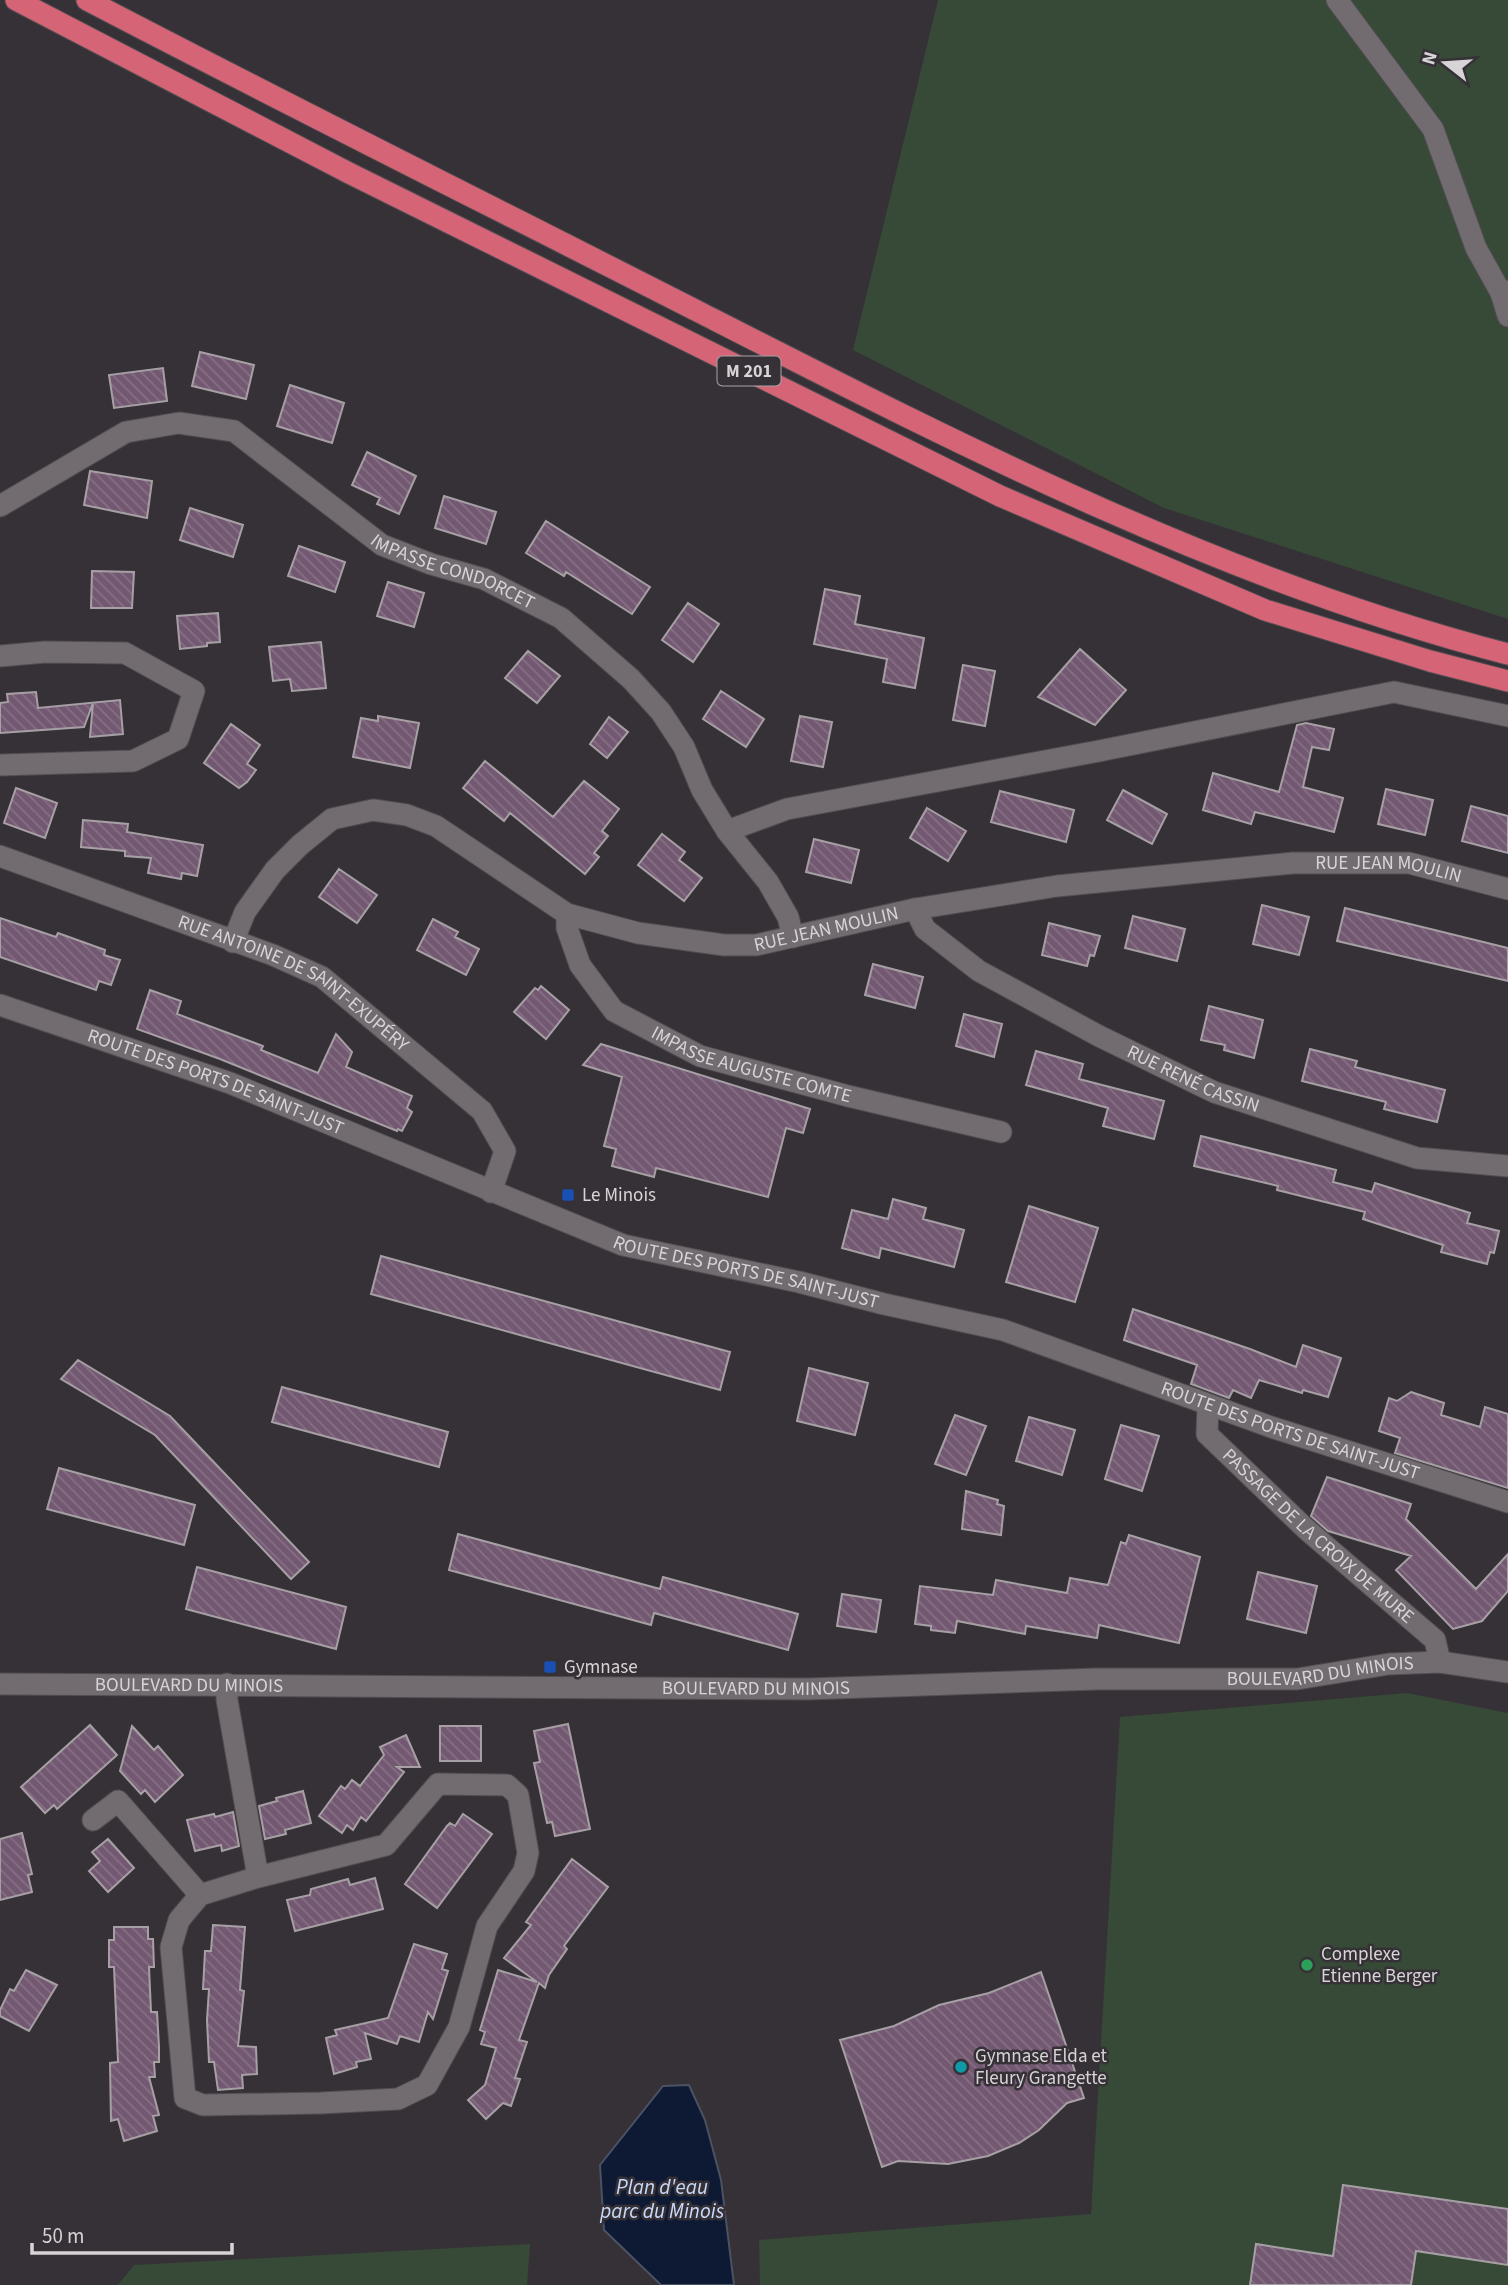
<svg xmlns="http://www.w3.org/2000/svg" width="1508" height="2285" font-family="'Source Sans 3',sans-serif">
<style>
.green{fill:#364a37}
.water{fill:#0e1a33;stroke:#4a5264;stroke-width:2}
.building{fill:url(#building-back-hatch);stroke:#a6a0a5;stroke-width:2}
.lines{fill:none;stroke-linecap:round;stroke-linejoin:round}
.street-casing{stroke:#524d51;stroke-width:23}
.secondary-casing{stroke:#524d51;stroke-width:23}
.highway-casing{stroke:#524d51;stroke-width:23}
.street{stroke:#726c71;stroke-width:21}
.secondary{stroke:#726c71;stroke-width:21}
.highway{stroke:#d46476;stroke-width:21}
.transit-dot{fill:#1a4fb4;stroke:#363136;stroke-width:2.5}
.leisure-dot{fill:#2e9e5b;stroke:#363136;stroke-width:2.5}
.culture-dot{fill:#0f9aa8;stroke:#363136;stroke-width:2.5}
.labels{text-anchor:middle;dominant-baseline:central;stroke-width:5;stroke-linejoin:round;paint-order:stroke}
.shield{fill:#363136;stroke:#a7a3a7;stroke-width:2}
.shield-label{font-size:18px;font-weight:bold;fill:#d7d4d7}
.street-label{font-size:19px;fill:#d7d4d7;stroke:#363136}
.poi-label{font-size:19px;fill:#d7d4d7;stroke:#363136;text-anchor:start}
.water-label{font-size:21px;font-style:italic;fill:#c8dafb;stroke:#363136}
</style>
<defs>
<pattern id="building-back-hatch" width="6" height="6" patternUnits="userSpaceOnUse" patternTransform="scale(1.75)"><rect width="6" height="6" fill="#735872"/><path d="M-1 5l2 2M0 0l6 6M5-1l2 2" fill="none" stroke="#866f85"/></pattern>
</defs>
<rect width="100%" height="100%" fill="#363136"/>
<path class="green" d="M938,0H1508V619L1164,508L853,350Z
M1407,1693L1508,1713V2285H760L759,2240L1091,2214L1120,1717Z
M530,2244L527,2285H118L134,2265Z"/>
<path class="water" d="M689,2085L705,2120L721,2180L734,2285H661L604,2230L600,2165L663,2086Z"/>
<path class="building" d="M200,352L254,365L246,399L192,386Z
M163,368L167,401L114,408L109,375Z
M290,385L344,403L332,443L277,426Z
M367,452L416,476L399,514L377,504L380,498L352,485Z
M90,471L152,481L147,518L84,505Z
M444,496L496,512L486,544L435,528Z
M190,508L243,525L233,557L180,540Z
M546,521L650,587L632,614L566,572L564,576L526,553Z
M299,546L345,562L335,592L288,576Z
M92,571L134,572L132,608H91Z
M388,582L424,593L414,627L377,616Z
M825,589L860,596L855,624L924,638L915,688L883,682L887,659L814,644Z
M688,603L719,624L693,662L662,640Z
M218,613L220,642L207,643V646L180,649L177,616Z
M321,642L326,688L292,691L290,679L273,681L269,647Z
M1080,649L1126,690L1095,725L1038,697Z
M528,651L560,676L537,703L505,678Z
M963,665L995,671L985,726L953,720Z
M721,691L764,719L746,747L703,719Z
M36,692L38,708L120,700L123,734L90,737L93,703L84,727L0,733V703L8,702L7,694Z
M378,716L419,723L410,768L353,757L361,718L378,721Z
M800,716L832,722L823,767L791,761Z
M609,717L628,732L607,758L590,744Z
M1306,723L1334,729L1329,750L1312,747L1303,787L1343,798L1334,832L1255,812L1251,824L1203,810L1213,773L1279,792L1297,725Z
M231,724L260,745L247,764L256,770L247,782L239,788L204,763Z
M485,761L553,817L584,781L619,809L602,831L608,836L594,853L599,857L585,874L510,813L504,821L463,788Z
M16,788L57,803L45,838L4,823Z
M1386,789L1433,800L1425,835L1378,824Z
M1123,790L1167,814L1152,844L1107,820Z
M1000,791L1074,810L1066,842L991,822Z
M1471,806L1508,816V853L1462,841Z
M927,808L966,831L948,861L910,838Z
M83,820L128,824L127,832L203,845L197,876L182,873L181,879L148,873L151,858L125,856V851L81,847Z
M662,834L685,852L679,860L702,878L684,901L638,865Z
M814,839L859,850L851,883L806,872Z
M339,869L377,895L357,923L319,897Z
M1262,905L1309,917L1299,955L1253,944Z
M1345,908L1508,948V981L1337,941Z
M1133,916L1185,929L1177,961L1125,948Z
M0,918L56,937L58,933L105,950L104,955L120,960L111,985L99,981L96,990L0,957Z
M433,919L458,932L455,937L479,949L466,975L417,950Z
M1049,923L1100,936L1094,956L1090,955L1087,966L1042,955Z
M873,964L923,977L915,1008L865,995Z
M541,986L569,1010L546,1039L514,1012L535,988L538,990Z
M150,990L181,1001L177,1014L263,1046L261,1050L318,1073L336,1034L352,1052L346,1067L412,1096L407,1108L412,1112L402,1131L398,1129L397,1131L220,1059L137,1029Z
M1209,1006L1263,1020L1254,1058L1224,1050L1225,1045L1201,1040Z
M964,1014L1002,1024L994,1057L956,1046Z
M601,1044L810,1109L803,1133L786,1128L768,1197L656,1168L654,1177L612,1166L616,1149L604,1146L622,1077L583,1065Z
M1310,1049L1357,1061L1355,1067L1445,1090L1437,1122L1384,1109L1386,1102L1302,1081Z
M1036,1051L1083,1064L1079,1079L1164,1101L1154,1139L1103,1126L1108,1108L1026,1085Z
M1201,1136L1336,1170L1333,1182L1372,1192L1375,1183L1470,1213L1467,1223L1499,1231L1494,1253L1490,1252L1487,1264L1441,1252L1443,1245L1363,1219L1365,1212L1277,1190L1278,1186L1194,1166Z
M893,1199L926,1208L923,1219L964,1230L954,1267L881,1248L879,1258L842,1248L852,1210L888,1219Z
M1029,1206L1098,1228L1075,1302L1006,1282Z
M381,1256L730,1352L720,1390L371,1294Z
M1133,1309L1250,1349L1296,1367L1303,1345L1341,1358L1328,1397L1303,1390L1302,1393L1259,1380L1251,1398L1233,1390L1229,1398L1191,1384L1197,1365L1124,1340Z
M78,1360L170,1416L309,1562L291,1579L155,1435L61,1379Z
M809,1368L868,1383L855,1435L797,1421Z
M282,1387L448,1432L439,1467L272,1422Z
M1411,1392L1444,1403L1441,1415L1480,1427L1485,1407L1508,1414V1488L1395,1453L1400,1438L1379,1431L1389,1398L1397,1401Z
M955,1415L986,1426L966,1475L935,1464Z
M1029,1417L1075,1430L1062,1475L1016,1461Z
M1121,1425L1159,1436L1142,1491L1105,1479Z
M59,1468L195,1505L184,1545L47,1509Z
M1327,1477L1411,1504L1406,1519L1476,1589L1508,1554V1591L1482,1621L1453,1629L1396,1570L1411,1556L1328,1531L1311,1516Z
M966,1491L998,1500L997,1504L1004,1506L1001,1535L962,1529Z
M458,1534L660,1589L663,1577L798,1614L788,1650L654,1613L651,1625L449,1570Z
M1129,1535L1200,1557L1179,1643L1099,1625L1097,1638L1026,1626L1025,1634L957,1621L955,1633L931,1630V1626L915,1624L920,1586L993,1595L996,1580L1067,1593L1070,1578L1108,1585L1121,1542L1126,1544Z
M197,1567L346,1607L336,1649L186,1609Z
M1258,1572L1317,1586L1306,1633L1247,1619Z
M842,1594L881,1600L876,1632L837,1626Z
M568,1724L590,1829L555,1836L552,1822L547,1823L534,1763L540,1762L534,1731Z
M90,1725L117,1755L57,1809L54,1805L45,1813L21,1787Z
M132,1726L154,1750L158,1746L183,1775L155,1802L145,1790L141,1794L120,1771Z
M440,1726H481V1761H440Z
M406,1735L420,1767H397L404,1772L366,1821L361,1817L353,1830L347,1825L342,1833L319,1816L341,1786L345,1789L352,1780L360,1786L384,1755L380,1747Z
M303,1791L311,1823L285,1830L286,1834L265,1839L259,1806L277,1801L276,1798Z
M233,1812L239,1846L222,1851L221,1845L195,1851L187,1820L214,1814L215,1817Z
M463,1814L492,1834L437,1908L405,1884L447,1826L450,1823L455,1826Z
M22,1833L32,1874L28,1875L32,1892L0,1900V1839Z
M108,1839L134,1868L108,1892L89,1871L100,1861L92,1852Z
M572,1859L608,1887L564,1946L567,1949L549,1975L545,1988L539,1983L519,2040L527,2042L515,2078L520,2079L511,2106L503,2103L486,2119L468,2100L485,2085L496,2048L481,2044L485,2032L480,2030L498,1970L537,1982L504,1958L531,1925L526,1922Z
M375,1878L383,1909L295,1931L287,1900L310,1895L311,1889L348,1879L350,1885Z
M213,1925L245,1927L240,1990L244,1991L238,2046L256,2047L257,2074L242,2075L243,2088L218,2090L214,2062H209L207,2020L209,1989H203L205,1951H211Z
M114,1927H148V1939H153L154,1967H149L151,2012H157L159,2047V2062H154L155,2077H149L159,2115L153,2116L157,2131L124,2141L118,2119L111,2121L110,2063L118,2062L114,1967H109V1940H114Z
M414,1944L447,1954L442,1969L448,1971L433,2019L428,2012L419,2042L400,2036L397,2044L365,2033L371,2059L356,2062L357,2067L334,2074L326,2038L337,2035L335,2030L388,2018Z
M26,1970L57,1985L29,2031L0,2016V2010L10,1989L14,1991Z
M1041,1972L1084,2098L1067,2103L1039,2130L1019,2143L988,2156L948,2164L898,2161L882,2167L840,2040L894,2026L939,2005L989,1993Z
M1343,2185L1508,2209V2265L1416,2251L1411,2285H1250L1256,2244L1333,2256Z"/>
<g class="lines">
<g class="street-casing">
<g id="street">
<path d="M1337,0L1433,129L1476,248L1501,293L1508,291"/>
<path d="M1501,293L1508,316"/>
<path id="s1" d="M0,506L126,432L179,423L234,431L382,545L431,564L484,579L561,618L631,679L661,712L684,747L702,790L727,831L768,882L788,917L793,937"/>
<path d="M0,656L45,652L125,653L194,691L178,739L133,761L0,765"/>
<path d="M727,831L787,809L1099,751L1394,692L1508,716"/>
<path id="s2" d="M0,856L273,955L322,977L482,1111L505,1151L491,1192"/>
<path id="s3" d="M915,909L925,929L979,971L1099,1036L1214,1092L1417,1158L1508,1166"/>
<path id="s4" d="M567,914V928L580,965L614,1011L700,1056L848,1096L1001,1132"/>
<path id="s5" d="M233,942L245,912L275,870L300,845L332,819L373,810L407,815L436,826L567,914L638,933L724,945H756L915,909L1057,886L1293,863H1409L1508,889"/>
<path id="s6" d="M1208,1405L1207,1434L1306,1529L1435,1640L1440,1662"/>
<path id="s7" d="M0,1684L808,1689L1097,1679H1297L1389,1664L1440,1662L1508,1672"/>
<path d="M227,1684V1700L258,1877L386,1845L438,1784L507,1785L518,1795L528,1853L524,1871L487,1926L459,2027L427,2085L398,2099L321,2103L203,2105L185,2098L171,1947L179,1920L200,1895L258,1877"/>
<path d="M93,1820L118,1801L200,1895"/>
</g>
</g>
<g class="secondary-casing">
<g id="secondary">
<path id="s8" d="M0,1005L230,1083L623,1245L799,1282L884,1304L1003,1330L1271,1427L1508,1502"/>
</g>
</g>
<g class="highway-casing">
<path id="highway" d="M16,0L349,173L1000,496L1265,610L1430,661L1508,681
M87,0C292,107 499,210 705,315C964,447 1225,581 1508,654"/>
</g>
<use href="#street" class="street"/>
<use href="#secondary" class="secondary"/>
<use href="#highway" class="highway"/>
</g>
<g class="transit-dot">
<rect x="561" y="1188" width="14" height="14" rx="3.5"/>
<rect x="543" y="1660" width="14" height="14" rx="3.5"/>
</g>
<circle class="leisure-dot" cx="1307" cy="1965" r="7"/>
<circle class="culture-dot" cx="961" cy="2067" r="7"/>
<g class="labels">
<rect class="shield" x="717.5" y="356.5" width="63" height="29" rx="5"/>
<g class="shield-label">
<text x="749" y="371">M 201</text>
</g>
<g class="street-label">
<text stroke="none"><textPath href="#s1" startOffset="518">IMPASSE CONDORCET</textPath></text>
<text stroke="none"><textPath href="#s5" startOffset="1258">RUE JEAN MOULIN</textPath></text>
<text stroke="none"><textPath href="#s5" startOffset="690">RUE JEAN MOULIN</textPath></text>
<text stroke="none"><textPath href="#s2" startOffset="322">RUE ANTOINE DE SAINT-EXUPÉRY</textPath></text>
<text stroke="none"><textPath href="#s4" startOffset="259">IMPASSE AUGUSTE COMTE</textPath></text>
<text stroke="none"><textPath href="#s3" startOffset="331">RUE RENÉ CASSIN</textPath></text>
<text stroke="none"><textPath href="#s8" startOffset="229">ROUTE DES PORTS DE SAINT-JUST</textPath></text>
<text stroke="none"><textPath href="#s8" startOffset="794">ROUTE DES PORTS DE SAINT-JUST</textPath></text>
<text stroke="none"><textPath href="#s8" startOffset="1362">ROUTE DES PORTS DE SAINT-JUST</textPath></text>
<text stroke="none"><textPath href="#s6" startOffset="180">PASSAGE DE LA CROIX DE MURE</textPath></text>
<text stroke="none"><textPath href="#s7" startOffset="1321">BOULEVARD DU MINOIS</textPath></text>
<text stroke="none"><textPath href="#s7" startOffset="189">BOULEVARD DU MINOIS</textPath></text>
<text stroke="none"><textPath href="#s7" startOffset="756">BOULEVARD DU MINOIS</textPath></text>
</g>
<g class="poi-label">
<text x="582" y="1195">Le Minois</text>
<text x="564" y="1667">Gymnase</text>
<text x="1321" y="1954">Complexe<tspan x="1321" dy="22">Etienne Berger</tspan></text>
<text x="975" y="2056">Gymnase Elda et<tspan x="975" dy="22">Fleury Grangette</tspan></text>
</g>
<g class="water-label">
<text x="662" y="2187">Plan d'eau<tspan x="662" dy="24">parc du Minois</tspan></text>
</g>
</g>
<g transform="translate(1445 63) rotate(287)" stroke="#363136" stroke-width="5" paint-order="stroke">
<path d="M0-5L12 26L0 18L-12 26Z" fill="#d7d4d7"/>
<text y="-10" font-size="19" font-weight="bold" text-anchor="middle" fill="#d7d4d7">N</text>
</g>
<path d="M32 2243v10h200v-10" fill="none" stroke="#d7d4d7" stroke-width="3.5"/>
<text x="42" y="2243" font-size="21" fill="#d7d4d7" stroke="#363136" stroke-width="5" paint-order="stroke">50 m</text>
</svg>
